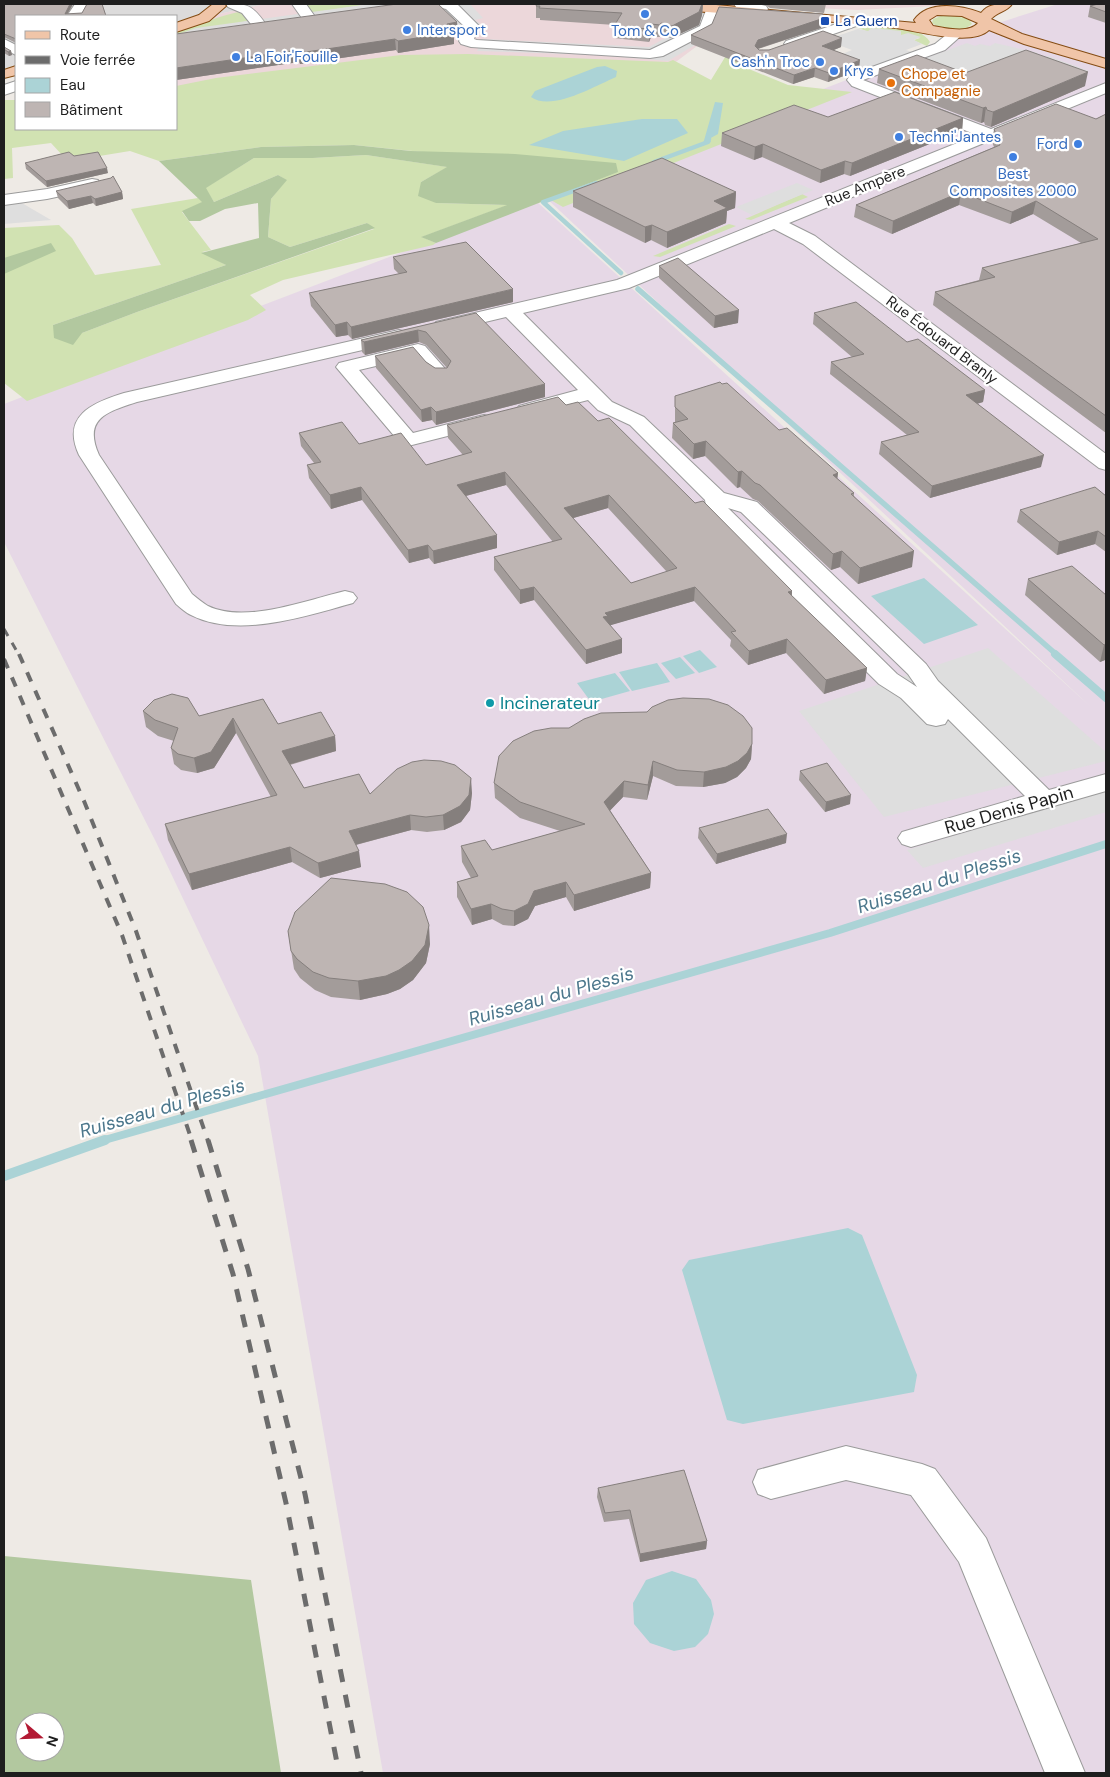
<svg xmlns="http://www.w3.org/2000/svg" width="1110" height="1777" font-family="'DM Sans',sans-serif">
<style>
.residential{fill:#dcdbdb}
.commercial{fill:#ecd7da}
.industrial{fill:#e6d8e6}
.grass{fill:#d1e2b2}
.forest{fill:#b2c89f;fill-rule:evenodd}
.parking{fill:#dedede}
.water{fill:#abd3d6}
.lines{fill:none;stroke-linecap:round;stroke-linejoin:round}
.stream-far3{stroke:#abd3d6;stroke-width:4.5}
.stream-far2{stroke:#abd3d6;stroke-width:5.5}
.stream-far1{stroke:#abd3d6;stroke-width:8}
.stream{stroke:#abd3d6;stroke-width:10}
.minor-casing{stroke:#9b9b9b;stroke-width:2}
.major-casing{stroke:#854c13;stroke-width:2}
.minor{fill:#fff;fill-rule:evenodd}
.major{fill:#f0c5a8;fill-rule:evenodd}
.rail-far2{stroke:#6c6c6c;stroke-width:3;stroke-dasharray:8 8;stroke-linecap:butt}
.rail-far1{stroke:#6c6c6c;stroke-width:4;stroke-dasharray:10 10;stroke-linecap:butt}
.rail{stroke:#6c6c6c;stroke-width:5;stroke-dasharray:13 13;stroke-linecap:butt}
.wall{fill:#a39c9a;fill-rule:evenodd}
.shaded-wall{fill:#857f7d}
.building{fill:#beb5b3;stroke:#857f7d;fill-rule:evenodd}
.shop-dot{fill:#3f7fe0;stroke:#fff;stroke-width:2}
.transit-dot{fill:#1a4fb4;stroke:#fff;stroke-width:2}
.food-dot{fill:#e8710a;stroke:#fff;stroke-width:2}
.culture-dot{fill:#0f9aa8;stroke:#fff;stroke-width:2}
.labels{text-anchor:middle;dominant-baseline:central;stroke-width:4.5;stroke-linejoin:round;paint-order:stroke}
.far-transit-label{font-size:15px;fill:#164399;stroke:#fff;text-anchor:start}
.far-shop-label{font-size:15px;fill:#366cbe;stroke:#fff;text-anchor:start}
.far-food-label{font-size:15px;fill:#c56008;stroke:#fff;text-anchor:start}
.far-street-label{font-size:15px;fill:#1e1e1e;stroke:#fff}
.culture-label{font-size:18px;fill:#0d838f;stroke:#fff;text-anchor:start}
.street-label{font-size:18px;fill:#1e1e1e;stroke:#fff}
.water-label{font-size:19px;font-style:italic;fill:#4c778c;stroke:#fff}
</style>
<rect width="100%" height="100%" fill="#eeeae5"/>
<path class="residential" d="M4,4H265L176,23V16H16V69L4,73Z"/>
<path class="commercial" d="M265,4H972L857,10L752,5L673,64L176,93V23Z"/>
<path class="industrial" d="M1058,4H1106V1773H383L258,1056L156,842L4,542V404L536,201L1092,708L545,197L970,32Z"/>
<path class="grass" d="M305,4H371L309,13Z
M244,11L253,20L176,35V33C199,25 220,15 244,11Z
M953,15L969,19L972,24C962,33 943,31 932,23L933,19L941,16Z
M859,25C878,26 920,24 930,42L927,46L915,41L914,40L920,38L901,35V32L866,31L856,27Z
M749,52L744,67L788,85L852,92L563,207L549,199L617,172L354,145L261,147L159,161L130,151L81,159L73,155L63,156L51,143L12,148L13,178L4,179V100H16V129H176V86L216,78L401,55L468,54L668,62L673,60L711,80L727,54Z
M366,155L448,167L421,182L436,203L508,205L422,237L436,243L433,245L283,280L250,295L266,310L248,320L27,401L4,383V228L59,225L72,238L95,275L161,265L131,209L198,198L203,202L182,212L211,250L202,252L226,265L53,325L82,333L137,312L374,229L367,223L290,247L268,237L271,199L286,180L278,175L214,202L205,188L254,158H313Z
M802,194L808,197L751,220L745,219Z
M729,224L736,226L660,257L653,256Z"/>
<path class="forest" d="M354,145L411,151L515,154L616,163L618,172L436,243L421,237L507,205L436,203L418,196L421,182L447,167L366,155L313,158H254L206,188L214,202L278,175L287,180L271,199L268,237L290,247L367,223L375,228L137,312L82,333L73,345L54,338L53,325L226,265L201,253L259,238L258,203L225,209L200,221H189L182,211L202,202L159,161L261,147Z
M51,243L56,251L4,274V258Z
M4,1556L251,1580L281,1773H4ZM25,1722H55V1752H25Z"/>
<path class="parking" d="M370,4H470L483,18L475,20L480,24L463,33L439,6L184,43L179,34L196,28Z
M696,12L729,15L724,28L668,61L598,55L477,51L482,39L649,47L689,25Z
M872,28L901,31V35L908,33L921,37L914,40L922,44L906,50L912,52L861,73L840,65L835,57L852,50L825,40L858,29L868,31Z
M967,43L975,46L980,44L990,46L995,43L1038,53L1034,56L1040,59L1048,56L1089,71L1068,79L960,85L907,65Z
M797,183L813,190L752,215L736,207Z
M15,199L51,220L4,224V200Z
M988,648L1106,752V761L884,817L799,711Z
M1106,790V812L923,868L907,850Z"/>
<path class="water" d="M605,66L617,71L616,77C595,86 551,112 531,97L535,91L597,67Z
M715,102L723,103L718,134L709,139L711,142L703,144Z
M642,119H677L688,133L624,161L529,145L563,131Z
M924,578L978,625L924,644L871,596Z
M700,650L717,667L699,673L683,656Z
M680,657L695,673L676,679L661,663Z
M657,663L670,682L632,691L619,672Z
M615,673L630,691L591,702L577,683Z
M848,1228L862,1235L917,1375L914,1392L743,1424L727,1420L682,1270L689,1260Z
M672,1571L696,1579L711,1600L714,1614L708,1634L695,1647L674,1651L650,1643L634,1624L633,1603L646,1580Z"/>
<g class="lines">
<path class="stream-far3" d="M654,162L708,142L709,139
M596,183L543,202L621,273"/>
<path class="stream-far2" d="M638,289L1057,655"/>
<path class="stream-far1" d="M1055,654L1106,698
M101,1141L830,933L1106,844"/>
<path class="stream" d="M4,1176L105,1140"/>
<g class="minor-casing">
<path id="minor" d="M75,4H89L81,16H67Z
M226,4C249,3 254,7 267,26L265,29H255L242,13L228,7Z
M292,4H306L316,18L314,21H304Z
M436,4H457L479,26L474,39L477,40L650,50L700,26L708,5L713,4L720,8L711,31L663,56L650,58L471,47L461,44L459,41L465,27L446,9L438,7Z
M734,4H757L766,6L768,9L766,12L761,13L736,7Z
M857,17L862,18L864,21L862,24L796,47H786L784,44L786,41Z
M956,30L961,31L963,34L945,50L863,80L991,129L1106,83V93L789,223L815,236L1106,454V470L1099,468L803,244L774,229L629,288L523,313L612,402L644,417L724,493L757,502L926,664L938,681L1049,790L1106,774V791L911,847L902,844L898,838L902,832L1025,796L948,719L945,724L936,726L927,724L901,698L879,684L710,516L707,511L705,500L630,425L598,410L588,400L526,416L519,414L516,410L519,406L578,390L506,317L443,332L436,330L434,326L436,322L617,280L977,135L852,86L847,80L850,75L935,44L951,31ZM728,508L741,512L908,674L917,687L897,674Z
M4,39L16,45V55L4,49Z
M16,81V91L4,95V85Z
M92,179L98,180L100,184L98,188L47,199L4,205V195L47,189Z
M399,330L406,332L409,336L406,340L137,402C106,412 83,419 99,455L192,594C197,598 203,603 208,606C245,624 307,600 345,591L353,593L357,598L353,603C306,616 238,639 191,615C186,613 181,608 176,604L79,455C61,416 92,403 124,393Z
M418,344L425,346L447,371L450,375L447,379C431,383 423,368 414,357L359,370L413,433L484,415L491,417L494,421L491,425L408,446L401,444L336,367L339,363Z
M846,1446L922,1464L935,1469L986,1538L1085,1773H1045L959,1562L911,1495L846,1480L771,1499L758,1494L753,1482L758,1470Z"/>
</g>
<g class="major-casing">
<path id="major" d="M213,4H224L226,6L209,21L176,32V23L199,15Z
M650,4H705L916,23L914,20C928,0 961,5 981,13C989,3 999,4 1012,4C1008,11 997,12 991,19L1022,34L1106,59V68L1024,44L989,30C972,47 918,31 896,28C817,19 737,15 657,8ZM937,15L962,16L978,23C969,34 945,28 933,26L929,20Z
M16,66V75L4,78V70Z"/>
</g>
<use href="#minor" class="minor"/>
<use href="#major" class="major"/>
<path class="rail-far2" d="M4,629L19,655"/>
<path class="rail-far1" d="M19,654L84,801L136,931L208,1141
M4,659L122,935L192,1141"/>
<path class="rail" d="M191,1140L233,1274L286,1503L339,1773
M208,1140L248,1269L305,1494L361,1773"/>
</g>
<path class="wall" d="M4,4H73L68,14L82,13L87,4H102L106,16H16V43L4,37Z
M537,4H703L702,15L699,25L671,38L661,35L659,37H651L649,42L614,38V26L615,25L540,20V18H536V6Z
M764,4H826L824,13L770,8Z
M1106,4V23L1088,17L1090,6Z
M823,14L821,28L758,49L759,50L841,47L834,50L859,70L828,82L814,77L793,84L691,44V35Z
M457,22L458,33L454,34V44L398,53L396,50L300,64L299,62L176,80V34Z
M4,47L11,51L12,55L9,56L4,53Z
M879,69L965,73L1085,86L991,127L985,125L984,122L981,123L877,83Z
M1106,114V433L933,305L935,292L979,280L982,268L1081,243L1033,214L1010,224L959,205L892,234L854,217L856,205L994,147L992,142L994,129L1096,119Z
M828,117L963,118L962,131L850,176L844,174L820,183L762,157L754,160L721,146L722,133Z
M74,156L108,173L47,187L26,169L25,163Z
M56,191L122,192L123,199L96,206L93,203L69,209L58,198Z
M573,191L736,192L735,208L727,211L726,223L667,248L651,240L645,243L573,207Z
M393,257L513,302L352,339L348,335L336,337L311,306L309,293L399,274L394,269Z
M659,266L738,323L714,328L659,278Z
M476,313L545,397L436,425L432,420L422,422L376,368L375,356L426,362L435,368H447L426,345L419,342L365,355L362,352L361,340Z
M814,313L907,342L985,390L983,402L977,404L1041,467L930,498L879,454L881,442L907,435L830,374L831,362L852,357L813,324Z
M675,396L779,430L838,473L837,478L854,493V496L912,567L858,584L840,567L831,570L758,501L753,499L740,487L737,488L705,456L693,459L672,438L673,423L675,422Z
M566,405L598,421L695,503L792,591V596L867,668L865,681L824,694L786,653L748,665L730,646L731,640L694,601L610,625L622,653L586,664L534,600L520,604L494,570V557L553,542L506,485L466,496L497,548L434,564L429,558L409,563L362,500L331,509L309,478L307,465L314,463L301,446L299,433L359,444L426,465L463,455L448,438L447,425ZM608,508L667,572L631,583L573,518Z
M1106,496V552L1095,544L1057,555L1017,522L1020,510Z
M1028,579L1106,595V661L1105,660L1100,662L1025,595Z
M263,699L278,724L335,736L336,751L290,765L304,788L370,794L472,793L470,810L461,822L444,830L427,832L411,830L356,845L361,867L320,878L292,862L192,890L168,840L165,824L271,797L236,733L214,768L197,773L181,770L174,764L171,748L174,741L158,736L146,727L143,711L199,716Z
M752,744L751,759L746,768L737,777L725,783L703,787L676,786L653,776L647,800L623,797L610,810L651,873L650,888L574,911L566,897L535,906L528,919L514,926L503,925L492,919L472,925L457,897V882L471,878L462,862L461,846L492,850L560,831L520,818L495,798L494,783Z
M800,771L850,804L825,812L799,780Z
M699,828L786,843L716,864L698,838Z
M288,931L430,944L426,963L413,980L400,989L387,994L360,1000L331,997L315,990L300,978L294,969Z
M598,1488L707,1541L706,1549L640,1562L629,1519L604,1522L597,1497Z"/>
<path class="shaded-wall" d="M70,4H73L66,16L65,14Z
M703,4L702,15L699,25L671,38L672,26Z
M823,14L821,28L757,49L755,46L758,40Z
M457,22L458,33L454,34V44L398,53V41L447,24Z
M661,23V35L659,37L660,25Z
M651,24V37L649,42V29Z
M842,38L841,47L821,55L822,46Z
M395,39L396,50L300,64L299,53Z
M298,50L299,62L176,80V68Z
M11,51L12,55L9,56L8,52Z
M860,60L859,70L828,82L829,73Z
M815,68L814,77L793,84L794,75Z
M1088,72L1085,86L991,127L993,112Z
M986,107L984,122L981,123L983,108Z
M963,118L962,131L850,176L852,163Z
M763,144L762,157L754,160L755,147Z
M845,161L844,174L820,183L821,170Z
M107,168L108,173L47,187L46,181Z
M122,192L123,199L96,206L95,199Z
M736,192L735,208L727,211L726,223L667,248V232L714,201Z
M961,192L959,205L892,234L893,221Z
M91,196L93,203L69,209L67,201Z
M1036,201L1033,214L1010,224L1012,212Z
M652,225L651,240L645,243V227Z
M513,289V302L352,339L351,327Z
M739,310L738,323L714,328L715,316Z
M347,322L348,335L336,337L335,325Z
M418,330L419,342L365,355L364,342Z
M545,384V397L436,425V412Z
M985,390L983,402L965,407L966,395Z
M431,407L432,420L422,422L421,410Z
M706,441L705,456L693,459L694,444Z
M1044,455L1041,467L930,498L932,486Z
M742,471L740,487L737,488L738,472Z
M505,472L506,485L458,498L457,485Z
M838,473L836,489L833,475Z
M361,487L362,500L331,509L330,495Z
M609,495L608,508L563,521L564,508Z
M1098,531L1095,544L1057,555L1059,542Z
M497,535V548L434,564L433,551Z
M428,545L429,558L409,563L408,550Z
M842,551L840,567L831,570L833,554Z
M914,551L912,567L858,584L860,568Z
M534,587V600L520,604V590Z
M695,587L694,601L608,626L603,617L605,613Z
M792,591L791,604L788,592Z
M622,639V653L586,664V650Z
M787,639L786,653L748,665L749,651Z
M1106,644V656L1105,660L1100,662L1104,645Z
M867,668L865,681L824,694L826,680Z
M233,718L236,733L214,768L197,773L194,758Z
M335,736L336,751L284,766L282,751Z
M752,744L751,759L746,768L737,777L725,783L703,787L704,772Z
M653,761V776L647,800L648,785Z
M471,778L472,793L470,810L461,822L444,830L443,815Z
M624,781L623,797L604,817V802Z
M851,795L850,804L825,812L826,802Z
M410,815L411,830L351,846L349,831Z
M787,834L786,843L716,864L717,854Z
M290,847L292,862L192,890L189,874Z
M359,851L361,867L320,878L318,863Z
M651,873L650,888L574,911V895Z
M566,882V897L535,906L528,919L514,926V911L534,891Z
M491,904L492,919L472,925L471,909Z
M429,925L430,944L426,963L413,980L400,989L387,994L360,1000L358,981Z
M707,1541L706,1549L640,1562V1554Z"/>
<path class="building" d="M4,4H70L65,14L82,13L87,4H102L106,16H16V41V39L4,34Z
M397,4H438L457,22L447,24L454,32L398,41L395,39L299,53L298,50L176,68V34Z
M537,4H702L699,12L672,26L661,23L660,25L651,24L649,29L614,26L622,13L539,8L540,6H536Z
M1098,4H1106V12L1090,6Z
M719,7L823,14L821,19L758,40L755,46L759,50H769L823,31L842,38L822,46L860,60L829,73L815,68L794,75L691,35L712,24Z
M4,47L11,51L8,52L4,49Z
M1026,50L1088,72L993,112L987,110L986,107L983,108L879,69L917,55L965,73Z
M895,92L963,118L852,163L845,161L821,170L763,144L755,147L722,133L794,105L828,117Z
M1056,104L1096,119L1106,114V416L935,292L995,277L982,268L1098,239L1036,201L1012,212L961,192L893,221L856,205L1000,145L994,129Z
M69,152L74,156L98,152L107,168L46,181L25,163Z
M662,158L736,192L714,201L727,208L667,232L652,225L645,227L573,191Z
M113,176L122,192L95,199L91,196L67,201L56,191L111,178Z
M466,242L513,289L351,327L347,322L335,325L309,293L407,272L393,257Z
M678,258L739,310L715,316L659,266Z
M856,302L907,342L918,339L985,390L966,395L1044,455L932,486L881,442L919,432L831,362L864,354L814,313Z
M476,313L545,384L436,412L431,407L421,410L375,356L413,347L426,362L435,368H447L451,361L426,332L418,330L364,342L361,340Z
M720,382L722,384L727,383L779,430L787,428L838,473L833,475L854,493L851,494L914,551L860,568L842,551L833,554L760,485L755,483L742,471L738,472L706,441L694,444L673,423L688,419L675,407V396Z
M558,397L566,405L578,402L598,421L609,418L695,503L703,501L792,591L788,592L867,668L826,680L787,639L749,651L731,632L736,631L695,587L605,613L608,616L603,617L622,639L586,650L534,587L520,590L494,557L562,539L505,472L457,485L497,535L433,551L428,545L408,550L361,487L330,495L307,465L321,462L299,433L342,422L359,444L401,433L426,465L472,452L447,425ZM609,495L677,568L631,583L564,508Z
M1095,487L1106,496V537L1098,531L1059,542L1020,510Z
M1072,566L1106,595V644L1104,645L1028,579Z
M172,694L188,698L199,716L263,699L278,724L321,712L335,736L282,751L304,788L359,774L370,794L397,769L412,762L424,760L441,761L455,765L471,778L469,795L460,806L443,815L426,817L410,815L349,831L359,851L318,863L290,847L189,874L165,824L277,795L233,718L211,752L194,758L178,754L171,748L178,728L155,720L143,711L154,700Z
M683,698L709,699L728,705L743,716L752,728V744L747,753L738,761L726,767L704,772L677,770L653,761L648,785L624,781L604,802L651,873L574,895L566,882L534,891L528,904L514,911L502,909L491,904L471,909L457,882L478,876L461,846L485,840L492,850L585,824L520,802L494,783L499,756L513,741L534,731L551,728H569L584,719L601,713L647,712L652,707L668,700Z
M827,763L851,795L826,802L800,771Z
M768,809L787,834L717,854L699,828Z
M331,878L385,884L407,892L423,907L429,925L425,945L412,961L399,970L386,976L358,981L329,978L313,972L297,959L291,951L288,931L295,912Z
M684,1470L707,1541L640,1554L630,1510L605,1513L598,1488Z"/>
<g class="shop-dot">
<circle cx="645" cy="14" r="5"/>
<circle cx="407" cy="30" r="5"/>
<circle cx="236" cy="57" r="5"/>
<circle cx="820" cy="62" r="5"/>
<circle cx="834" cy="71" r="5"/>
<circle cx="899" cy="137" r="5"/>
<circle cx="1078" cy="144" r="5"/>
<circle cx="1013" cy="157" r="5"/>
</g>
<rect class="transit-dot" x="820" y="16" width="10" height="10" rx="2.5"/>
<circle class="food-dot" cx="891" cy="83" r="5"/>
<circle class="culture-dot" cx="490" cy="703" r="5"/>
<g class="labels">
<g class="far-transit-label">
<text x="835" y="21">La Guern</text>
</g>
<g class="far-shop-label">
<text x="417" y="30">Intersport</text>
<text x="645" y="31" text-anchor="middle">Tom &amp; Co</text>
<text x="246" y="57">La Foir'Fouille</text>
<text x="810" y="62" text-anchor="end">Cash'n Troc</text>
<text x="844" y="71">Krys</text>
<text x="909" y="137">Techni'Jantes</text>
<text x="1068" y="144" text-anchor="end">Ford</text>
<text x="1013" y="174" text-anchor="middle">Best<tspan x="1013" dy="17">Composites 2000</tspan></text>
</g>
<g class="far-food-label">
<text x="901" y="74">Chope et<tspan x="901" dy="17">Compagnie</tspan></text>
</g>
<g class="far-street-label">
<text transform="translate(865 186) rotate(-22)">Rue Ampère</text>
<text transform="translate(942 340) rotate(37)">Rue Édouard Branly</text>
</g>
<g class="culture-label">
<text x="500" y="703">Incinerateur</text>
</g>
<g class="street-label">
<text transform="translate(1009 810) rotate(-16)">Rue Denis Papin</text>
</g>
<g class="water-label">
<text transform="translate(939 881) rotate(-18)">Ruisseau du Plessis</text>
<text transform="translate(551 996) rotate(-16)">Ruisseau du Plessis</text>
<text transform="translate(162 1108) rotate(-16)">Ruisseau du Plessis</text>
</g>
</g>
<rect width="1110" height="1777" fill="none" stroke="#1e1e1e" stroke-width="10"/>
<rect x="15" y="15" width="162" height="115" fill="#ffffff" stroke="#a5a5a5"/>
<rect x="25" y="31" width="25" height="8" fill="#f0c5a8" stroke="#a5a5a5"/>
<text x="60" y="40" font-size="15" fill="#1e1e1e">Route</text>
<rect x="25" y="56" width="25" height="8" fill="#6c6c6c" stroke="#a5a5a5"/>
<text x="60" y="65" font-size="15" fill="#1e1e1e">Voie ferrée</text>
<rect x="25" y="78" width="25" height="15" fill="#abd3d6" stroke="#a5a5a5"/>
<text x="60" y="90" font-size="15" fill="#1e1e1e">Eau</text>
<rect x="25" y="102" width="25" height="15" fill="#beb5b3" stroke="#a5a5a5"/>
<text x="60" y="115" font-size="15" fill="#1e1e1e">Bâtiment</text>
<g transform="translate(40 1737) rotate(109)"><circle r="24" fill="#ffffff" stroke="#a5a5a5"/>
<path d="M0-4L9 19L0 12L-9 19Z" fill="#b31933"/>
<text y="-8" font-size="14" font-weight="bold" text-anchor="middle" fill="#1e1e1e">N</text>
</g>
</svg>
